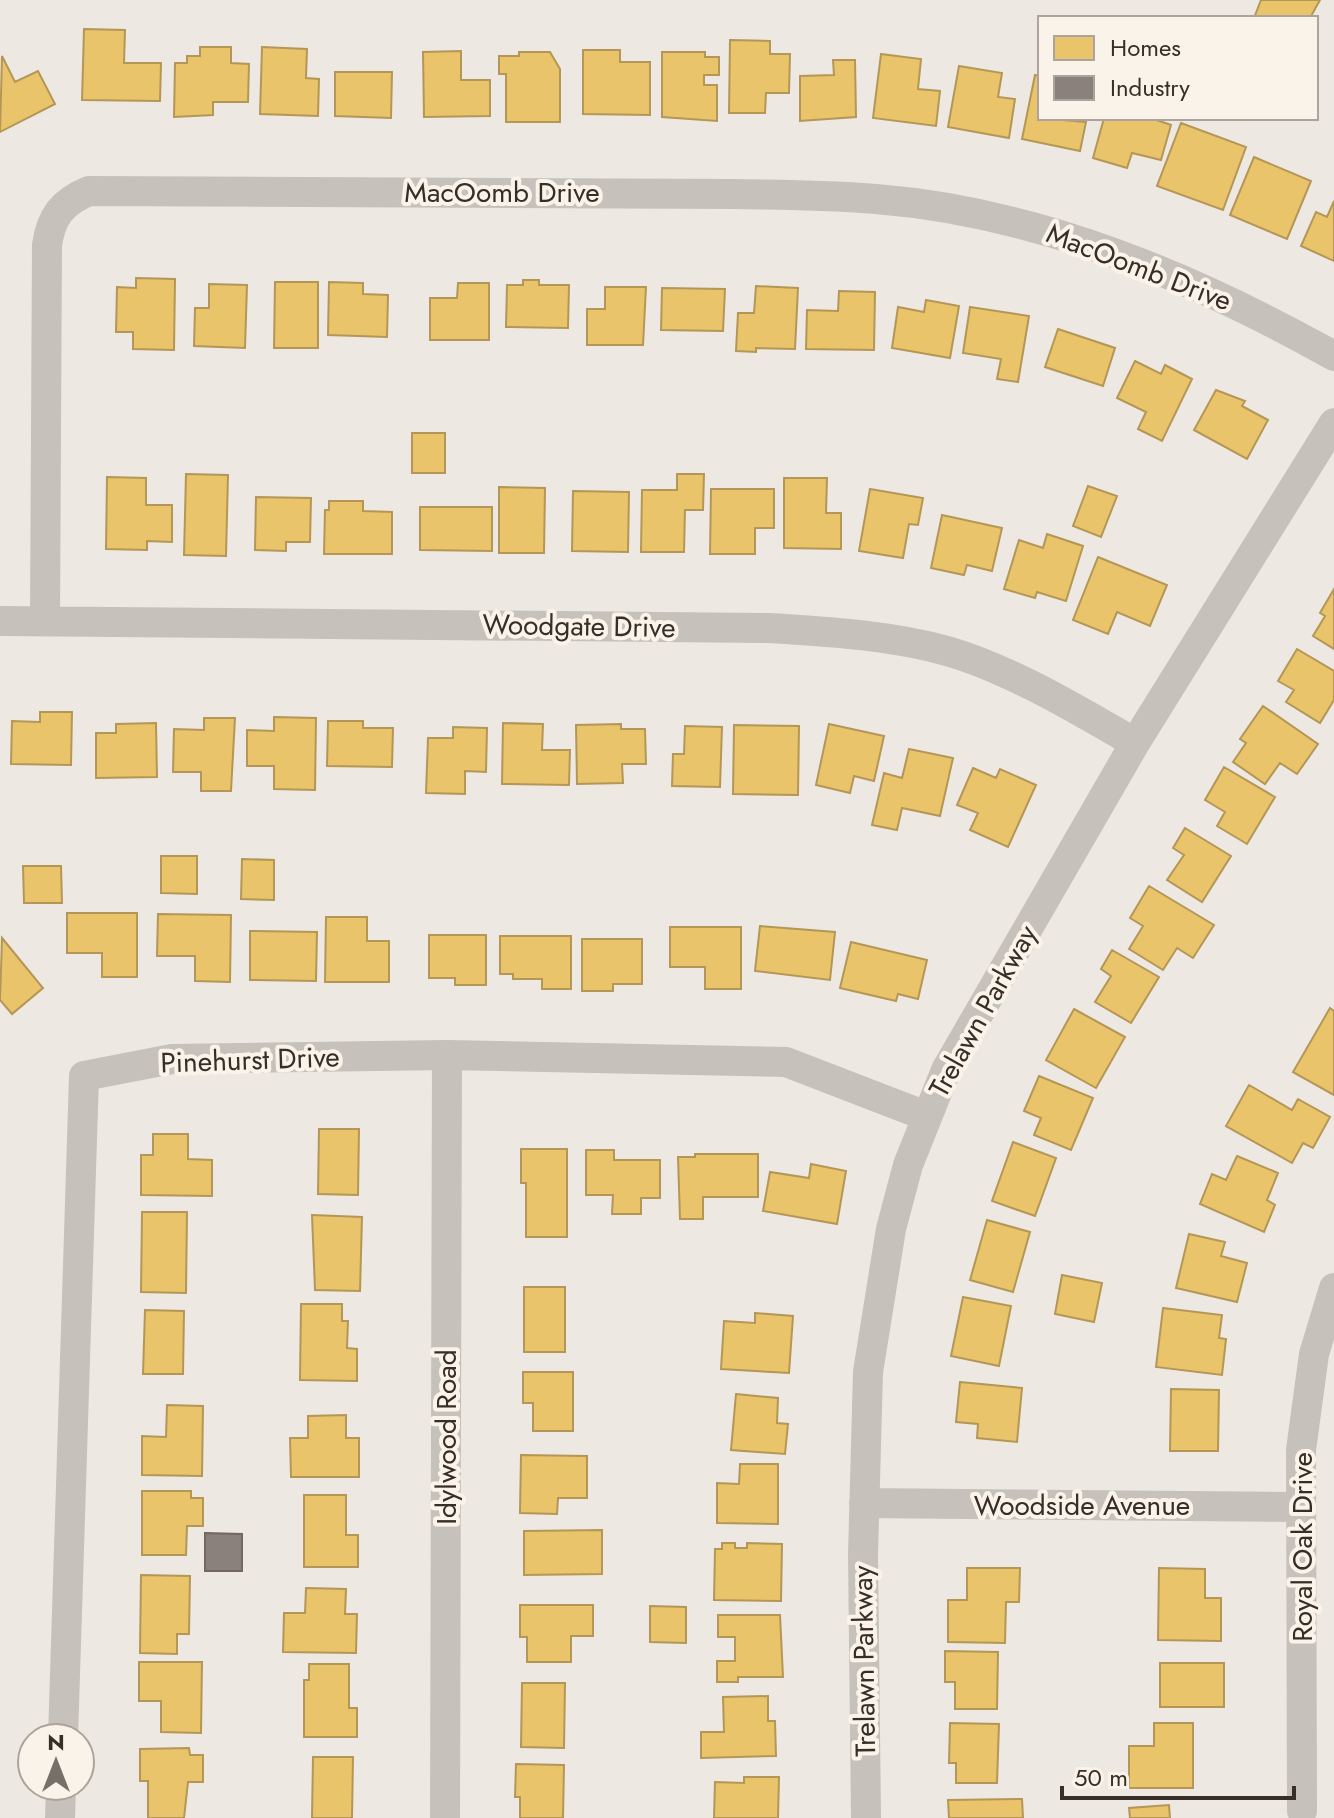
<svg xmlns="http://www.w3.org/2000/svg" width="1334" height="1818" font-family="Jost,sans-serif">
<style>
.homes{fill:#e9c46a;stroke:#b49756;stroke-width:2}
.industry{fill:#8a817c;stroke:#716863;stroke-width:2}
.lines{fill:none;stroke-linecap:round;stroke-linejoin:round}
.street{stroke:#c7c1bb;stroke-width:30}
.labels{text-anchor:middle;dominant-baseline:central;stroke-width:8;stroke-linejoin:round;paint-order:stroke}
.street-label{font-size:28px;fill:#382e28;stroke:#faf3e9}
</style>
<rect width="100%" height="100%" fill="#eee8e2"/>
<path class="homes" d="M1261,0H1320L1310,18H1254Z
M84,29L125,30L124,63H161L160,101L82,100Z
M730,40L770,41V54H790L789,93H766L765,113H729Z
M200,47H231V63L249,64L248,102H213V115L174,117L175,63H187V56H200Z
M262,47L307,49L306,78L319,79L318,116L260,114Z
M583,50H620V62H650V115L583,114Z
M461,51V80H490V116L424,117L423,52Z
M519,52H550L560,69V122H506V74H499V56H519Z
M662,52H705V57H719V75H704V85H717V121L662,117Z
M881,54L921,59L918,89L940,91L936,126L873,118Z
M2,56L15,82L38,71L55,104L0,132Z
M833,60H855L856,117L800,121V76L834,75Z
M959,66L1002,73L998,97L1015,99L1009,138L948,127Z
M335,72H392L391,118L335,116Z
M1035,75L1040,76V118L1086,122L1080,151L1022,139Z
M1104,118H1151L1171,125L1161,160L1132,153L1127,168L1093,158Z
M1181,123L1246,147L1223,210L1157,186Z
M1254,157L1311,181L1287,239L1230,215Z
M1334,201V261L1301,246L1316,212L1327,217Z
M136,278L175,279L174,350L133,349V332H116L117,287L136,288Z
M523,280H539V285H569L568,328L506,327L507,285H523Z
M275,282H318V348H274Z
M329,282L363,283V294L388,295L387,337L328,335Z
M458,283H489V340H430V298H457Z
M209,284L247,285L245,348L194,346L195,308H209Z
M756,286L798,288L795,349L756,348V352L736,351L738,313H754Z
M605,287H646L643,345H587V309H605Z
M662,288L725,289L723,331L661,330Z
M839,291L875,292L874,350L806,349L807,310L838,311Z
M926,300L959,306L950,358L892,348L898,307L924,312Z
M970,307L1029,316L1018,382L997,379L1001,359L963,353Z
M1058,329L1115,348L1103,386L1045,367Z
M1135,361L1161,374L1165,365L1192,379L1162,441L1138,429L1146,412L1117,398Z
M1216,390L1245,401L1242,406L1268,420L1247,459L1194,430Z
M412,433H445V473H412Z
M186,474L228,475L226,556L184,555Z
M677,474H704L703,510H685L684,552H641L642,490H677Z
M107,477L146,478V505H172V542L147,541V550L106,549Z
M784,478H827L826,513H841V549L784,548Z
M1088,486L1117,496L1101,537L1073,526Z
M499,487L545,488L544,553H499Z
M711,489H774V528H755V554H710Z
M870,489L923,498L918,525L909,524L903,558L859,551Z
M573,491L629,492L628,552L572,551Z
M256,497L311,498L310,542H286V551L255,550Z
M329,501H363V511L392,512V554H324L325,510H329Z
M420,507H492V551L420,550Z
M942,515L1002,528L992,571L967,565L964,575L931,568Z
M1047,534L1083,546L1066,601L1037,592L1035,598L1004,589L1019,540L1043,548Z
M1098,557L1167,585L1150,626L1117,612L1108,634L1073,620Z
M1334,589V649L1313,636L1325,616L1320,613Z
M1297,649L1334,671V700L1320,723L1286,702L1294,690L1278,681Z
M1263,706L1318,744L1297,774L1280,763L1265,784L1233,762L1246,743L1240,739Z
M40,712H72L71,765L11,764L12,721L40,722Z
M274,717L316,718L315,790L274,789V766H247V730L274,731Z
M204,718H235L231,791H201V772H173L174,729L204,730Z
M328,721H363V728H393L392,767L327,766Z
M156,723L157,777L96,778V733H116V724Z
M503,723L543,724L542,750H570L569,785L502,784Z
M621,724V729H645L646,764H622L623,783L577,784L576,725Z
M829,724L884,736L874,781L854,776L850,793L816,785Z
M734,725L799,726L798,795L733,794Z
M685,726L722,727L720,787L672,786L673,754H684Z
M453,727L487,728L486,772L465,771V794L426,793L428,738H453Z
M909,749L953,758L940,816L902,808L897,830L872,825L884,773L902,778Z
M1224,767L1275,797L1247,844L1217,826L1225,812L1205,800Z
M973,768L996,778L1000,769L1036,785L1008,847L970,830L978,813L957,805Z
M1185,828L1231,856L1202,902L1167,880L1184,855L1173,848Z
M161,856H197V894L161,893Z
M242,859L274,860V900L241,899Z
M23,866H61L62,903H24Z
M1149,886L1214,925L1193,958L1177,948L1163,970L1129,949L1143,926L1130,918Z
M67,913H137V977H102V953H67Z
M158,914L231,915L230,982L195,981V956H157Z
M326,917H367V941H389V982H325Z
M760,926L835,932L830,980L755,971Z
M670,927H741V989H705V967H670Z
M250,931L317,932L316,981L250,980Z
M429,935H486V985H455V978H429Z
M500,936H571V989H542V979H513V974H500Z
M2,938L43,988L12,1014L0,1000Z
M582,939H642V984H613V991H582Z
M851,942L927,960L918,999L898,994L896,1001L840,988Z
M1112,950L1159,977L1131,1023L1095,1002L1111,976L1101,969Z
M1330,1008L1334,1011V1095L1293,1072Z
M1074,1009L1125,1037L1096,1088L1046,1060Z
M1039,1076L1093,1098L1071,1150L1034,1135L1041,1118L1024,1111Z
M1249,1085L1292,1110L1298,1099L1330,1117L1313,1148L1303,1143L1292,1163L1226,1126Z
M319,1129H359L358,1195L318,1194Z
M153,1134H188V1159L212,1160V1196L141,1195V1155H153Z
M1013,1142L1056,1158L1035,1216L992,1201Z
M521,1149H567V1237H526V1183H521Z
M586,1150H614V1160H660V1198H641V1214H612L613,1195H586Z
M695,1154H758V1197H703V1219H680L678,1157H695Z
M1237,1156L1278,1173L1267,1200L1275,1205L1264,1232L1200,1204L1212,1174L1226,1180Z
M811,1164L846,1171L837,1224L763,1211L770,1172L809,1178Z
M142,1212H187L186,1293L141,1292Z
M312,1215L362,1217L360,1291L315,1290Z
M987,1220L1030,1232L1013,1292L970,1280Z
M1189,1234L1225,1242L1221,1256L1247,1263L1237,1302L1176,1288Z
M1062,1275L1102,1283L1094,1322L1055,1314Z
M524,1287H565V1352H524Z
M963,1297L1011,1306L999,1366L951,1356Z
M301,1304H342V1321H348L347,1348L357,1349V1381L300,1380Z
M1163,1308L1222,1315L1219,1338L1226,1339L1222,1375L1156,1367Z
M145,1310L184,1311L183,1374H143Z
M755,1313L793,1316L789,1373L721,1369L724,1321L755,1323Z
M523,1372H573V1431H533V1403H523Z
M960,1382L1022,1388L1017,1442L977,1438L978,1424L956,1422Z
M1171,1389L1219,1390L1218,1451H1170Z
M736,1394L778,1398L777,1423L788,1424L785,1454L731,1450Z
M167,1405L203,1406L202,1476L142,1475V1436L166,1437Z
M346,1415V1438H359V1477H291L290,1438H308V1416Z
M521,1455L587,1456V1498H558L557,1514L520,1513Z
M740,1464H778V1524L717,1523V1483L739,1484Z
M142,1491H191V1498H203V1526H187L186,1555H142Z
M304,1495H346V1535H358V1567H304Z
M602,1530V1574L524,1575V1531Z
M722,1543H735V1548H747V1543L782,1544L781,1601L714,1600L715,1549H722Z
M967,1568H1020L1019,1602H1006L1005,1643L948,1642V1600H967Z
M1159,1568L1205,1569V1598H1221V1641L1158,1640Z
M141,1575L190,1576L189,1634H177V1654L140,1653Z
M306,1588L346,1589L345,1614H357L356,1653L283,1652L284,1613H305Z
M520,1605H593V1636H571V1662H527V1637H520Z
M650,1606L686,1607V1643L650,1642Z
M718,1615H780L783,1677H738V1682H717V1661H735V1637H718Z
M945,1651L998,1652L997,1709H955V1682H945Z
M139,1662H202L201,1733L161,1732V1701H139Z
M1160,1663H1224V1707H1160Z
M309,1664H349V1708H357V1737H304V1680H309Z
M522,1683H565L564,1748L521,1747Z
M768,1696V1721H775L776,1756L701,1758V1732H724L723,1697Z
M950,1723L999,1724L997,1783H956V1763H949Z
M1154,1723H1193V1788H1129V1746H1154Z
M189,1748L190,1755H203V1782H188L184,1818H148V1781H140V1749Z
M313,1757H353L352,1818H312Z
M516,1764L564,1765L563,1818H520V1797H515Z
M744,1777H779L778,1818H714L715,1782L744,1783Z
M1022,1799L1023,1818H949L948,1800Z
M1169,1805L1170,1818H1130L1129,1808Z"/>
<path class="industry" d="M205,1533L242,1534V1571H205Z"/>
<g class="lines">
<path class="street" d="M0,621L770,628C830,632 889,635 947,651C1010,669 1078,710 1135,743
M45,621L47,245C51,217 62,202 89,191L735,194C782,195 829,195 876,199C1039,212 1193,277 1334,356
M864,1503L1300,1507
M63,1738L84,1076L172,1059L447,1055L786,1062L926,1116
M1302,1811L1301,1450L1314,1354L1334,1288
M60,1818L61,1786
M445,1818L447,1055
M866,1818L863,1555L868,1372L891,1229L908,1165L946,1070L1135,743L1334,423"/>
</g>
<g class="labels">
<g class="street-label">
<text x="502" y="192">MacOomb Drive</text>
<text transform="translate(1139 267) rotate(21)">MacOomb Drive</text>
<text transform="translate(579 626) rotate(1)">Woodgate Drive</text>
<text transform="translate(983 1011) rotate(-61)">Trelawn Parkway</text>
<text transform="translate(250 1060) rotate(-2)">Pinehurst Drive</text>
<text transform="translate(446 1437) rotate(-90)">Idylwood Road</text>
<text x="1082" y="1505">Woodside Avenue</text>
<text transform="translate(1302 1547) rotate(-90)">Royal Oak Drive</text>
<text transform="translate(864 1661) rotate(-91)">Trelawn Parkway</text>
</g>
</g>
<rect x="1038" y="16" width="280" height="104" fill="#faf3e9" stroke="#aca49c" stroke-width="2"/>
<rect x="1054" y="36" width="40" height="24" fill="#e9c46a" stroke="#aca49c" stroke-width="2"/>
<text x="1110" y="56" font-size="24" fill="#382e28">Homes</text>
<rect x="1054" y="76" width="40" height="24" fill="#8a817c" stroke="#aca49c" stroke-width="2"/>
<text x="1110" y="96" font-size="24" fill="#382e28">Industry</text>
<g transform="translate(56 1762)"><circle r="38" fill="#faf3e9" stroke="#aca49c" stroke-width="2"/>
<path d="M0-6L14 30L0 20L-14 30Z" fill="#786f69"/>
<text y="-12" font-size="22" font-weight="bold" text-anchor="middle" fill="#382e28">N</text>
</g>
<path d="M1062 1786v12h232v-12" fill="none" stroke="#382e28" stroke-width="4"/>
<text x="1074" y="1786" font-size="24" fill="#382e28" stroke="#faf3e9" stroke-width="6" paint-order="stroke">50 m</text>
</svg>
